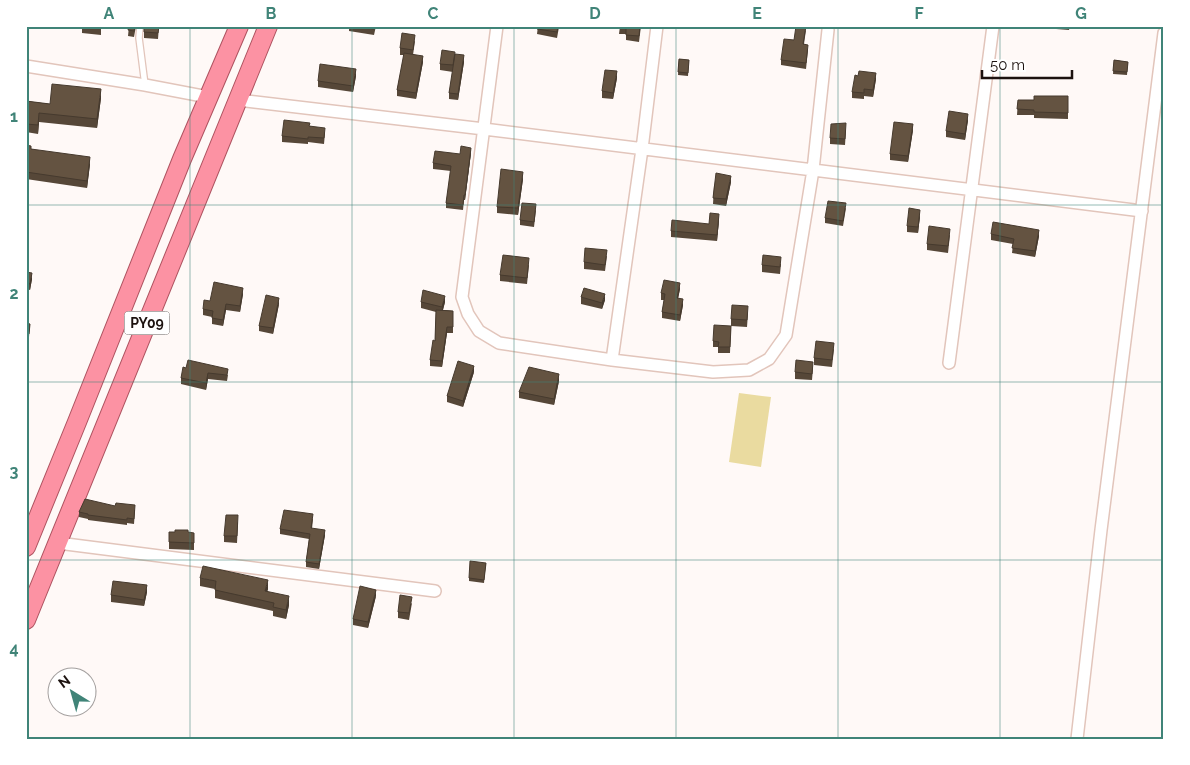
<svg xmlns="http://www.w3.org/2000/svg" width="1190" height="765" font-family="Raleway,sans-serif">
<style>
.park{fill:#eadba0}
.lines{fill:none;stroke-linecap:round;stroke-linejoin:round}
.service-casing{stroke:#e2c5bb;stroke-width:8}
.minor-casing{stroke:#e2c5bb;stroke-width:14}
.trunk-casing{stroke:#ae5360;stroke-width:20}
.service{stroke:#fff;stroke-width:5.5}
.minor{stroke:#fff;stroke-width:11}
.trunk{stroke:#fc92a3;stroke-width:18}
.wall{fill:#564738}
.shaded-wall{fill:#463a2e}
.building{fill:#645341;stroke:#463a2e}
.grid{fill:none;stroke:#408478;stroke-width:1;stroke-opacity:0.55}
.labels{text-anchor:middle;dominant-baseline:central;stroke-width:5;stroke-linejoin:round;paint-order:stroke}
.shield{fill:#fff;stroke:#605957;stroke-width:1}
.shield-label{font-size:14px;font-weight:bold;fill:#1c120f}
.neatline{fill:none;stroke:#408478;stroke-width:2}
.grid-label{font-size:16px;text-anchor:middle;font-weight:bold;fill:#408478}
</style>
<rect width="100%" height="100%" fill="#fff9f7"/>
<path class="park" d="M739,393L771,397L761,467L729,462Z"/>
<g class="lines">
<g class="service-casing">
<path id="service" d="M140,26L139,38L145,85"/>
</g>
<g class="minor-casing">
<path id="minor" d="M497,26L462,297L468,314L479,331L499,343L612,360L713,372L749,370L769,359L786,335L813,170L828,30
M26,66L145,85L208,97
M238,100L484,129L1142,211
M612,360L642,149L657,26
M949,363L993,26
M58,543L435,591
M1077,739L1101,530L1164,33"/>
</g>
<g class="trunk-casing">
<path id="trunk" d="M26,547L77,422L182,159L239,26
M26,620L268,26"/>
</g>
<use href="#service" class="service"/>
<use href="#minor" class="minor"/>
<use href="#trunk" class="trunk"/>
</g>
<path class="wall" d="M82,26H101V35L82,33Z
M129,26H136L134,37L128,36Z
M144,26H159L158,39L144,38Z
M349,26H376L374,35L349,31Z
M538,26H581V27H559L557,38L537,34Z
M620,26H641L639,42L626,40V34H619Z
M1056,26H1070L1069,30L1056,29Z
M806,30L804,44L808,50L806,69L781,65V60L794,40Z
M415,41L413,55L423,62L416,99L397,96V90L404,55H400V48Z
M455,58L464,62L458,100L449,99V93L453,72L440,70V64Z
M679,59L689,60L688,76L678,75Z
M1114,60L1128,62L1127,75L1113,74Z
M356,76L353,92L318,87V81Z
M617,78L613,99L602,98V91Z
M876,79L873,97L864,96V99L852,98V92Z
M1068,96V119L1034,118V115H1017L1018,100H1034Z
M101,98L97,128L39,122L38,134L26,132V101L50,104Z
M968,120L965,140L946,137V131Z
M310,126L325,133L324,144L308,142V144L282,142V136Z
M846,130L845,145L830,144V138Z
M913,130L908,162L890,160V154Z
M26,145L31,149L90,164L87,188L26,179Z
M471,153L465,200H464L463,210L446,208V203L451,171L433,169V163L460,154Z
M523,179L518,215L497,213V207Z
M731,182L726,206L713,204L714,186Z
M846,208L843,226L825,223V218Z
M536,210L534,227L520,225V220Z
M920,216L918,233L907,232V226Z
M719,220L717,241L671,237V231L709,224Z
M991,234L1039,236L1035,257L1012,253L1013,244L991,240Z
M950,235L948,253L927,250V244Z
M607,256L605,271L584,269V262Z
M781,264L780,274L762,272V265Z
M529,265L527,284L500,281V275Z
M26,272L32,279L30,290L26,289Z
M680,289L678,298L683,305L680,321L662,318V312L664,300H661V293Z
M243,294L240,312L226,310L223,326L212,324V317L203,315V309L210,301Z
M581,297L605,300L602,309L581,304Z
M421,302H445L443,310L453,311V333H447L442,367L430,366V360L435,341L436,312L421,308Z
M279,304L273,334L259,331V326Z
M748,313L747,327L731,326V319Z
M26,323L30,324L29,337H26Z
M731,326L730,353H718V347H713V341Z
M834,349L832,367L814,365V358Z
M186,368L228,375L227,381L208,379L206,390L181,384V378Z
M813,368L812,380L795,379V372Z
M474,372L463,407L447,402V396Z
M559,381L554,405L519,398V392Z
M115,506L135,510L134,524L127,523V525L88,520V519L79,517V512Z
M313,519L312,529L325,535L319,569L306,567V562L309,539L280,534V529Z
M238,522L237,543L224,542V536Z
M169,532L194,533V550L169,549Z
M486,563L484,583L469,581V578Z
M200,578L268,589L267,591L289,605L286,619L273,616V611L215,598V589L200,586Z
M147,592L144,606L111,602V595Z
M376,596L368,628L353,625V619Z
M412,603L409,620L398,618V612Z"/>
<path class="shaded-wall" d="M464,55V62L458,100V94Z
M423,56V62L416,99V93Z
M356,69V76L353,92V86Z
M617,71V78L613,99V93Z
M876,73V79L873,97V90Z
M101,89V98L97,128V119Z
M39,113V122L38,134V125Z
M968,114V120L965,140V134Z
M913,124V130L908,162V156Z
M471,148V153L465,200V195Z
M90,157V164L87,188V181Z
M523,172V179L518,215V208Z
M731,176V182L726,206V199Z
M920,210V216L918,233V227Z
M719,214V220L717,241V235Z
M1039,230V236L1035,257V251Z
M32,273V279L30,290V284Z
M680,283V289L677,304V298Z
M243,288V294L240,312V306Z
M605,294V300L602,309V303Z
M445,296V302L442,313V307Z
M279,298V304L273,334V328Z
M683,299V305L680,321V315Z
M226,304V310L223,326V320Z
M447,327V333L442,367V361Z
M474,366V372L463,407V401Z
M208,373V379L206,390V383Z
M559,374V381L554,405V399Z
M325,530V535L319,569V564Z
M268,580V589L265,600V591Z
M147,585V592L144,606V600Z
M376,590V596L368,628V622Z
M289,596V605L286,619V610Z"/>
<path class="building" d="M82,26H101V28Z
M129,26H135L134,31L128,30Z
M144,26H159L158,33L144,32Z
M354,26H375L374,29Z
M538,26H558L557,32L537,29Z
M620,26H640L639,36L626,35V28H619Z
M796,26H806L803,44L808,45L806,63L781,60L784,39L794,40Z
M402,33L415,35L413,50L400,48Z
M442,50L455,52L453,65L440,64Z
M404,53L423,56L416,93L397,90Z
M455,54L464,55L458,94L449,93Z
M679,59L689,60L688,73L678,72Z
M1114,60L1128,62L1127,72L1113,71Z
M320,64L356,69L353,86L318,81Z
M605,70L617,71L613,93L602,91Z
M859,71L876,73L873,90L864,89V93L852,92L855,75L858,76Z
M52,84L101,89L97,119L39,113L38,125L26,124V101L50,104Z
M1034,96H1068V113L1034,112V110L1017,109L1018,100H1034Z
M949,111L968,114L965,134L946,131Z
M284,120L310,123L309,126L325,128L324,138L308,137V139L282,136Z
M894,122L913,124L908,156L890,154Z
M846,123L845,139L830,138L831,124Z
M26,145L31,146V149L90,157L87,181L26,172Z
M461,146L471,148L465,195H464L463,205L446,203L451,166L433,163L435,151L460,154Z
M501,169L523,172L518,208L497,207Z
M716,173L731,176L726,199L713,198Z
M828,201L846,203L843,221L825,218Z
M522,203L536,204L534,222L520,220Z
M909,208L920,210L918,227L907,226Z
M710,213L719,214L717,235L671,231L672,220L709,224Z
M993,222L1039,230L1035,251L1012,248L1014,239L991,234Z
M929,226L950,229L948,246L927,244Z
M585,248L607,250L605,265L584,262Z
M503,255L529,258L527,278L500,275Z
M763,255L781,257L780,267L762,265Z
M26,272L32,273L30,284L26,283Z
M664,280L680,283L677,298L683,299L680,315L662,312L665,294L661,293Z
M214,282L243,288L240,306L226,304L223,320L212,318L213,311L203,309L204,300L210,301Z
M584,288L605,294L602,303L581,297Z
M423,290L445,296L442,307L421,302Z
M266,295L279,298L273,328L259,326Z
M732,305L748,306L747,320L731,319Z
M436,310L453,311V327H447L442,361L430,360L433,340L435,341Z
M26,323L30,324L29,334H26Z
M714,325L731,326L730,347H718L719,342L713,341Z
M816,341L834,343L832,360L814,358Z
M188,360L228,369L227,375L208,373L206,383L181,378L183,367L186,368Z
M796,360L813,362L812,374L795,372Z
M458,361L474,366L463,401L447,396Z
M529,367L559,374L554,399L519,392Z
M85,499L115,506L116,503L135,505L134,519L127,518V520L88,515V514L79,512Z
M284,510L313,514L311,528L325,530L319,564L306,562L310,534L280,529Z
M226,515H238L237,536H224Z
M175,530H188V532L194,533V543L169,542V532H175Z
M470,561L486,563L484,580L469,578Z
M203,566L268,580L265,591L289,596L286,610L273,607L274,603L215,590L216,581L200,578Z
M113,581L147,585L144,600L111,595Z
M360,586L376,590L368,622L353,619Z
M400,595L412,597L409,613L398,612Z"/>
<path class="grid" d="M190,26V739M352,26V739M514,26V739M676,26V739M838,26V739M1000,26V739M26,205H1164M26,382H1164M26,560H1164"/>
<g class="labels">
<rect class="shield" x="124.5" y="311.5" width="45" height="23" rx="4"/>
<g class="shield-label">
<text x="147" y="323">PY09</text>
</g>
</g>
<rect width="1190" height="765" fill="none" stroke="#ffffff" stroke-width="55"/>
<g transform="translate(72 692) rotate(323)"><circle r="24" fill="#ffffff" stroke="#a4a09f"/>
<path d="M0-4L9 19L0 12L-9 19Z" fill="#408478"/>
<text y="-8" font-size="14" font-weight="bold" text-anchor="middle" fill="#1c120f">N</text>
</g>
<path d="M982 70v8h90v-8" fill="none" stroke="#1c120f" stroke-width="2.5"/>
<text x="990" y="70" font-size="15" fill="#1c120f" stroke="#ffffff" stroke-width="4" paint-order="stroke">50 m</text>
<rect x="28" y="28" width="1134" height="710" class="neatline"/>
<g class="grid-label">
<text x="109" y="19">A</text>
<text x="271" y="19">B</text>
<text x="433" y="19">C</text>
<text x="595" y="19">D</text>
<text x="757" y="19">E</text>
<text x="919" y="19">F</text>
<text x="1081" y="19">G</text>
<text x="14" y="122">1</text>
<text x="14" y="299">2</text>
<text x="14" y="477">3</text>
<text x="14" y="654">4</text>
</g>
</svg>
